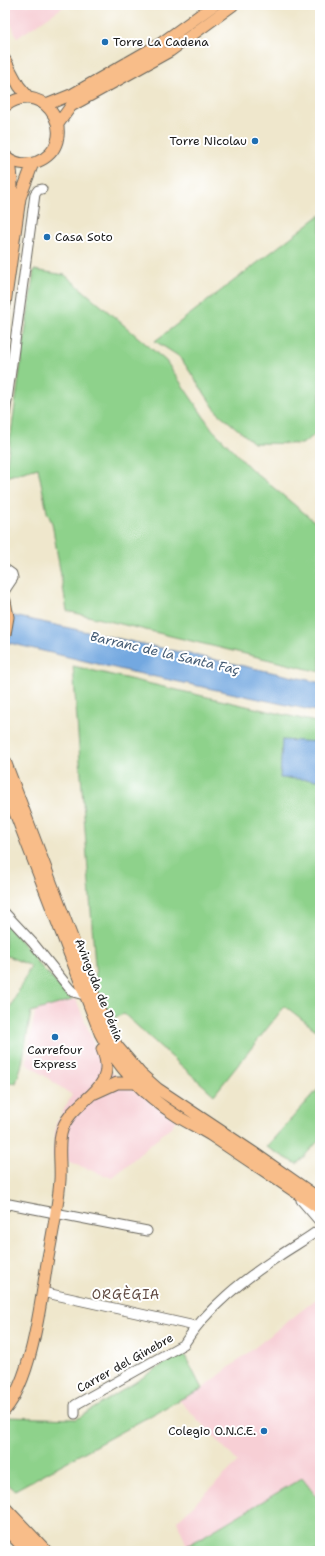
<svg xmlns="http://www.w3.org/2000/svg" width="325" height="1556" font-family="'Shantell Sans',sans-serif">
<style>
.built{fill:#f7cfd5}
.green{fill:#8ed28b;stroke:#557754}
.water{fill:#73a8e0;stroke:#48627e}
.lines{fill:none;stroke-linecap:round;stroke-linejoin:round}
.minor-casing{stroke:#66635a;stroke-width:11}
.major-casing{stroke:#66635a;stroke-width:13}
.highway-casing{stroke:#66635a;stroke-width:15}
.minor{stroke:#fff;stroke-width:9}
.major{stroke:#f8bd89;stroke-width:11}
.highway{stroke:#f8bd89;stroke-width:13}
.poi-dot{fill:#1f6fb2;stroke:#fff;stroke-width:1.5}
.labels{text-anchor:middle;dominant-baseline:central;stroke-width:4;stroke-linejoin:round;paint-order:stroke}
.poi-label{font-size:12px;fill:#1c1c1c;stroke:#fff;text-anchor:start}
.street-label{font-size:12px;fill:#1c1c1c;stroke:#fff}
.water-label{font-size:13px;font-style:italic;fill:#435b74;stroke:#fff}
.neighbourhood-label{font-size:13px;letter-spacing:1px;fill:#614a42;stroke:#fff}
</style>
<rect width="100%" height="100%" fill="#fff"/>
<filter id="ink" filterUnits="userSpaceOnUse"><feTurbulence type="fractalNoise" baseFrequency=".025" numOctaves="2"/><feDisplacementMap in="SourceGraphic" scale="8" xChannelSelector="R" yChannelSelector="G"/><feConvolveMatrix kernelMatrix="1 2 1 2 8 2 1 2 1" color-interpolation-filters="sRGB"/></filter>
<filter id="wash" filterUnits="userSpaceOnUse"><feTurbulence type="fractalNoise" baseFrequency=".012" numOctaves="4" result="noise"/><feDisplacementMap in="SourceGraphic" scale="16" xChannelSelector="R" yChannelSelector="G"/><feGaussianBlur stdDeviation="0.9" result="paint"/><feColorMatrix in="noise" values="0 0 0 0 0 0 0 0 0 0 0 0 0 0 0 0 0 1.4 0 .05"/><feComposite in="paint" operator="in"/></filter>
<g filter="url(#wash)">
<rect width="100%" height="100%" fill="#efe7cc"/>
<path class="built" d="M5,5H66L17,38L5,9Z
M76,999L103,1066L176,1120L171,1127L112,1178L53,1156L56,1124L72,1095L26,1063L35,1011Z
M320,1296V1501L302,1478L187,1546L177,1521L238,1462L179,1400L202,1389Z"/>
<path class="green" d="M320,215V431L302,444L254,443L217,412L180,357L155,341Z
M34,270L65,275L166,361L212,429L251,469L320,526V672L67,611L52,523L47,512L38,468L5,477Z
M73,666L320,723V1027L317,1031L285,1006L214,1095L124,1014L110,1019L97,993Z
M5,924L35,957L34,959L72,1000L31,1012L22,1064L16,1083L5,1082V1018L31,966L5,955Z
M320,1087V1139L297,1164L266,1147Z
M183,1352L202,1389L179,1400L15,1490L5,1482V1417L77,1419Z
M302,1478L320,1501V1551H193L187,1546Z"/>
<path class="water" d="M5,614L317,682L320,683V712L123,670L5,642Z
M282,740L320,742L318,780L280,778Z"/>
</g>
<g filter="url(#ink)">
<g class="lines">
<g class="minor-casing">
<path id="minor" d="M5,415L35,194L38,190L42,189
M5,569L12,574L13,578L5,590
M5,913L33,943L70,989L73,992L84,995
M301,1200L320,1222
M5,1207L9,1204L147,1231
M42,1292L195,1326
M75,1414V1405L184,1344C207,1308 243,1280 279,1256C292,1247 307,1239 320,1229"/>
</g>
<g class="major-casing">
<path id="major" d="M5,60L19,86L29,98
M46,105L73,94L160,44L214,5
M5,106C48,75 82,144 37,162C26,166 14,163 5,156
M58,124L71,106L170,51L233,5
M5,243C9,216 16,186 9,159
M5,304L20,198L33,163
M5,601L8,617L5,634
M5,761L103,1019L117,1046L140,1073L158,1089L254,1153L320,1199
M5,787L100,1033C118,1069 144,1095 177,1116C188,1123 201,1129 212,1136C248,1160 284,1184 320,1209
M95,1093L117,1083H134
M5,1410C32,1378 40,1306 47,1263C52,1236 58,1208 60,1180C61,1165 58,1149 61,1134C69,1097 121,1094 102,1049"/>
</g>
<g class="highway-casing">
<path id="highway" d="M5,1509L45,1551
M5,1527L28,1551"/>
</g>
<use href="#minor" class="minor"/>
<use href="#major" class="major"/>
<use href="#highway" class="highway"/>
</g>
</g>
<g class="poi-dot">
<circle cx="105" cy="42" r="4"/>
<circle cx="255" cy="141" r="4"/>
<circle cx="47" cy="237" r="4"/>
<circle cx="55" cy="1037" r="4"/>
<circle cx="264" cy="1431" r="4"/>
</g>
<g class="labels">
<g class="poi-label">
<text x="113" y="42">Torre La Cadena</text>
<text x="247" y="141" text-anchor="end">Torre Nicolau</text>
<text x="55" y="237">Casa Soto</text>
<text x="55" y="1050" text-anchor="middle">Carrefour<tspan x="55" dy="14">Express</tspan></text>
<text x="256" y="1431" text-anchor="end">Colegio O.N.C.E.</text>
</g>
<g class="street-label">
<text transform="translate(99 990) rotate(68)">Avinguda de Dénia</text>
<text transform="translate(125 1363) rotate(-29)">Carrer del Ginebre</text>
</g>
<g class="water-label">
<text transform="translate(165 653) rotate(13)">Barranc de la Santa Faç</text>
</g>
<g class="neighbourhood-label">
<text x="126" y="1294">ORGÈGIA</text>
</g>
</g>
<rect width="325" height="1556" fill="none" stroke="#fff" stroke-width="20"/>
</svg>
